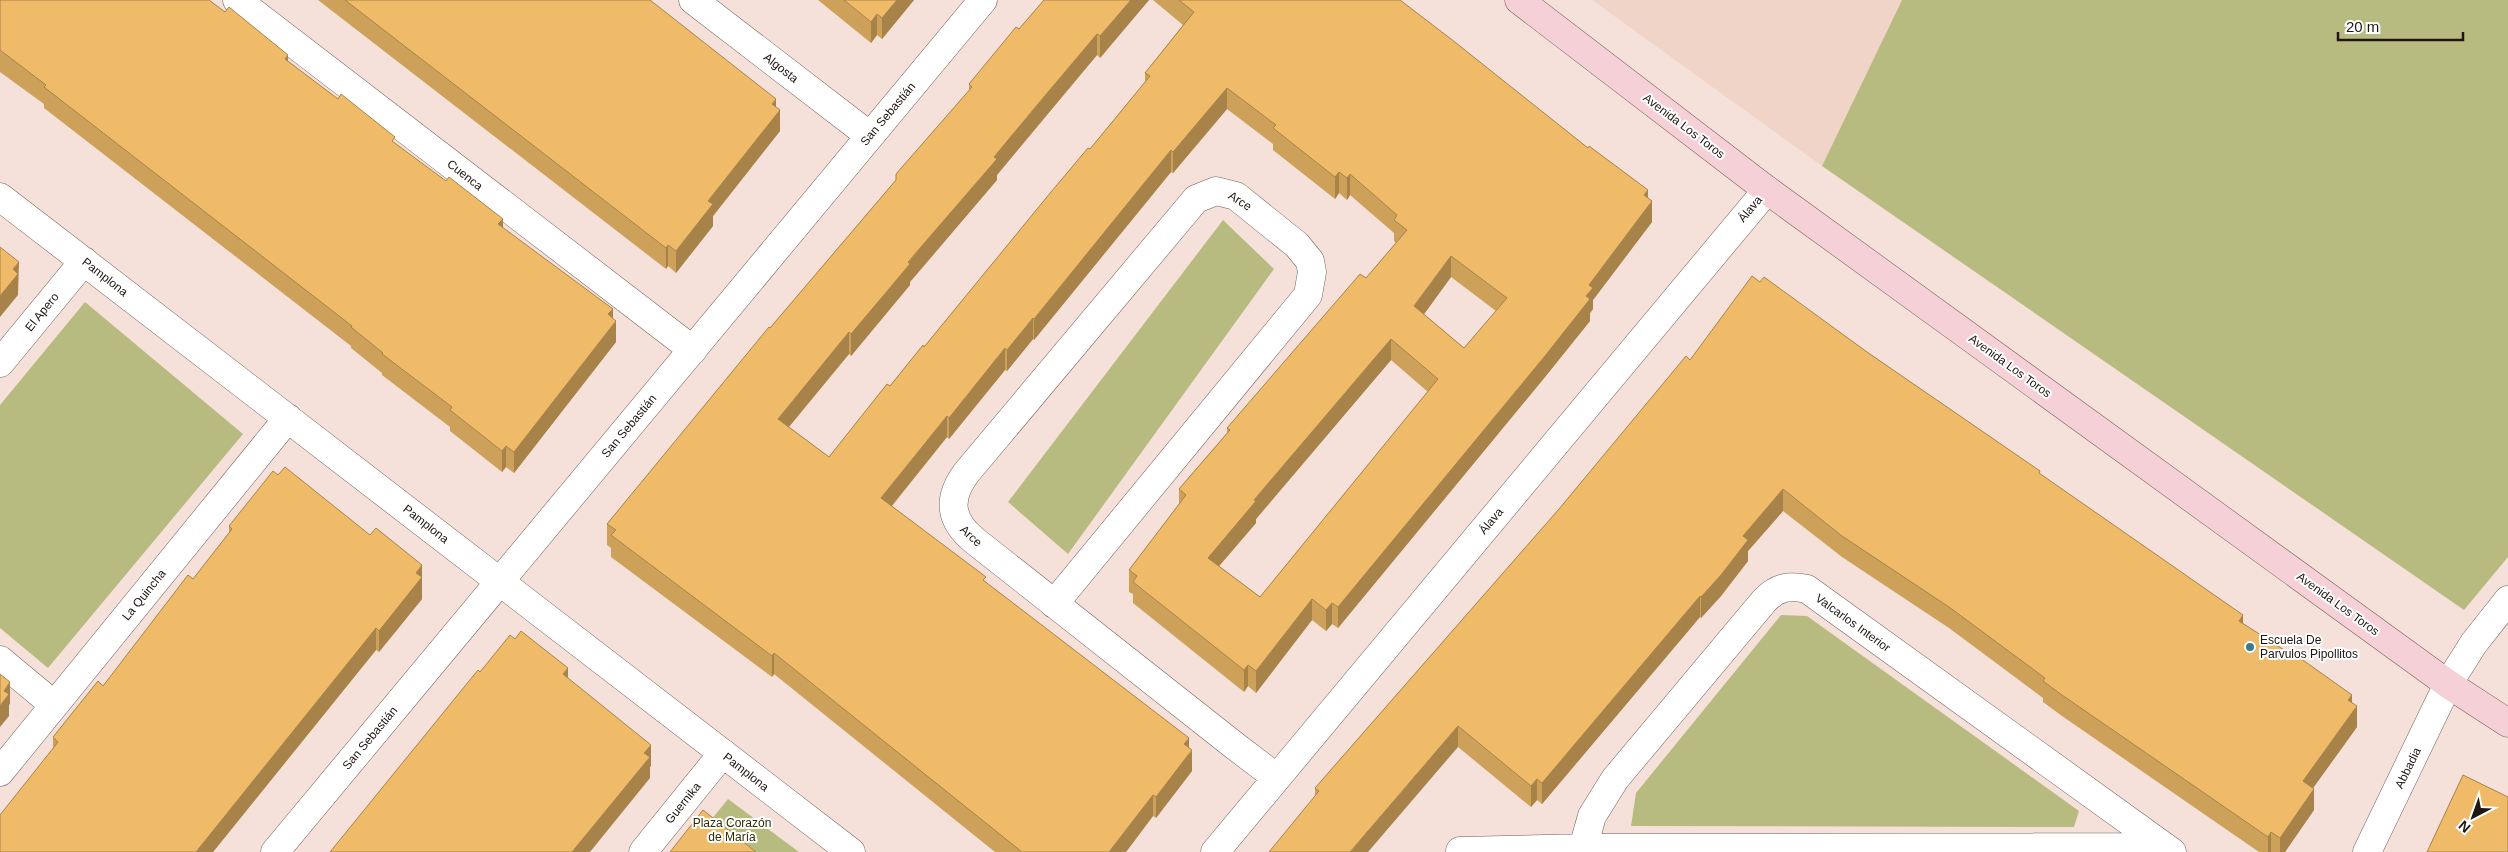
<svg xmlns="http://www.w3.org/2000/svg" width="2508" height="852" font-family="Helvetica,sans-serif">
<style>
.built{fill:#f0d4c8}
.green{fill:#b8bb80}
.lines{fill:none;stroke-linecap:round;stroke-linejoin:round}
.street-casing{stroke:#72615a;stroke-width:29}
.secondary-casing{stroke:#72615a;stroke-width:29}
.street{stroke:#fff;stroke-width:28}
.secondary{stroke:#f5d0d6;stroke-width:28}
.wall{fill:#cea15a;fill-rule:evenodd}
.shaded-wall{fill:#a7834a}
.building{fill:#efbb69;stroke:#a7834a;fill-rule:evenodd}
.poi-dot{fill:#377d89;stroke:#fff;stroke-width:2}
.labels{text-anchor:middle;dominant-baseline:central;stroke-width:4;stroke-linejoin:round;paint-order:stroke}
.street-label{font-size:12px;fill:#1d1613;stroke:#fff}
.poi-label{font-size:12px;fill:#1d1613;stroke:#fff;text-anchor:start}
.park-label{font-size:12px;fill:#2d2e05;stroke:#fff}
</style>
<rect width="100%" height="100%" fill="#f5e1d9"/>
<path class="built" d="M1592,0H1902L1822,166Z"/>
<path class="green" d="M1902,0H2508V557L2464,610L1822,166Z
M1223,220L1274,269L1068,554L1008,502Z
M85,302L243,434L48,668L0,628V405Z
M1781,615L1807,616L2079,811L2074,827L1631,826L1636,793Z
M728,799L799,852H685Z"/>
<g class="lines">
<g class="street-casing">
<path id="street" d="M237,0L693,350
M693,0L870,136
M0,197L851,852
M0,363L84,261
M1054,604L1308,295L1312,272L1310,261L1297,245L1236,196L1216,191L1196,199L967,472C947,498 949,520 975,541L1235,746L1277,778
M0,660L54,705
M0,772L288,418
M1583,848L1592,816L1615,779L1764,601C1777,587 1789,585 1807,589L2172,852
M1460,851L1583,848L2165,847
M275,852L983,0
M643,852L723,753
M1215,852L1767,190
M2367,852L2448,684L2474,643L2508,600"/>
</g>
<g class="secondary-casing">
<path id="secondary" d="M1519,0L1767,190L2448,684L2508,723"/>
</g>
<use href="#street" class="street"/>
<use href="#secondary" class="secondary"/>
</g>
<path class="wall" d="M0,0L288,61L395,143L503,228L613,318L616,342L514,473L506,467L502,472L450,431V427L382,375V373L351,348V346L44,108V104L0,72Z
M318,0H650L776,107L780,131L713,216V226L676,273L668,266L666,269Z
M818,0H914L882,39L877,35L871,43Z
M1044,0H1149L1100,58L1097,55L1038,125L997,175V180L910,282V285L851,356L849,354L789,427L829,457L924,347L1090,149L1145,82V73L1183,25L1153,0H1400L1648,198L1652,222L1593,300V309L1590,313V321L1545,377L1338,628L1332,624L1326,631L1312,620L1256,693L1248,686L1244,692L1133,603V594L1129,592V570L1179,504V489L1227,433V428L1366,278L1396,243L1394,241V233L1350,195L1347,200L1339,193L1335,199L1273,150V144L1227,109L1173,173L1171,172L1034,340L1033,339L1007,371L1005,370L949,439L947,437L892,506L1189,747L1192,771L1156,818L1153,816L1126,852H995L774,674L772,677L611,557V548L607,545V524L770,328L896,180L969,91V84L1019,29ZM1451,277L1496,311L1464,348L1424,314ZM1391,360L1428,392L1260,597L1219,566L1256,523V519Z
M1760,282L1867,352L2040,474L2243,623L2352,703L2357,727L2313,788L2314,810L2285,852H2259L2062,716L2043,702V698L1949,628L1842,557L1783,511L1748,551V561L1721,596L1701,618L1700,617L1542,804L1537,800L1531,807L1458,747L1315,795V788L1690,360Z
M229,526L422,586V599L379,652L376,650L213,852H0L53,748V737L103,686L193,579L229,533Z"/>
<path class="shaded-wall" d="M897,0H914L882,39V18Z
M1131,0H1149L1100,58V36Z
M877,14V35L871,43V22Z
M1097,34V55L997,175V180L910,282V285L851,356V334L994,157Z
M288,55V76L285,59Z
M1227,88V109L1173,173V152Z
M776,99V115L780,110V131L713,216V226L676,273V251Z
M1171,150V172L1034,340V319Z
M1339,172V193L1335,199V177Z
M1350,174V195L1347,200V178Z
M1648,190V207L1652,201V222L1593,300V309L1590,313V321L1545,377L1338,628V607L1586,296L1589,285L1644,195Z
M503,219V240L498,224Z
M668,245V266L666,269V248Z
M1451,256V277L1414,328V306Z
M19,262L18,295L0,317V296L13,269Z
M613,309V325L616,321V342L514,473V452L608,314Z
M1033,318V339L1007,371V350Z
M849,332V354L778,440V419Z
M1391,339V360L1256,519V523L1208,579V558L1254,500Z
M1005,348V370L949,439V418Z
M947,416V437L881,519V498Z
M506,446V467L502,472V451Z
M1783,489V511L1748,551V561L1721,596L1701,618V597L1743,536Z
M422,565V599L379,652V631L416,573Z
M1700,596V617L1542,804V783Z
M1312,599V620L1256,693V671Z
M1332,603V624L1326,631V610Z
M2243,615V636L2239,621Z
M376,628V650L213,852H196Z
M774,653V674L772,677V656Z
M1248,665V686L1244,692V670Z
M568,668V689L563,674Z
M10,682V704L9,705V716L0,727V706L4,691Z
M2352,695V713L2357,706V727L2303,802V781L2348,700Z
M1458,726V747L1368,852H1350Z
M1189,738V755L1192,750V771L1156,818V797L1184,744Z
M651,745V766L650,767V778L590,852H572L644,753Z
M1537,779V800L1531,807V786Z
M2314,789V810L2285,852H2280V838Z
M1153,795V816L1126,852H1109Z
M2271,832V852H2268V837Z"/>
<path class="building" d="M0,0H209L225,12L229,7L288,55L285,59L338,99L341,94L395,137L392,141L446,181L449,177L503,219L498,224L613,309L608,314L616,321L514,452L506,446L502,451L450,410L452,407L382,354L383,353L351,327L352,326L44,87L46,85L0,50Z
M345,0H650L776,99L772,104L780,110L708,201L713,204L676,251L668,245L666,248Z
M844,0H897L882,18L877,14L871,22Z
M1044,0H1131L1100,36L1097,34L1038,104L994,157L997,159L908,262L910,264L851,334L849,332L778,419L829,457L887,384L890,386L923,345L924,347L1051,192L1088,148L1090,149L1150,76L1145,73L1194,12L1179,0H1400L1451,39L1588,148L1589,146L1648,190L1644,195L1652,201L1589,285L1593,288L1586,296L1590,299L1545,356L1338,607L1332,603L1326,610L1312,599L1256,671L1248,665L1244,670L1133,582L1137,576L1129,570L1186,495L1179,489L1230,430L1227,428L1360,274L1366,278L1407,230L1394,220L1397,215L1350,174L1347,178L1339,172L1335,177L1273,128L1276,125L1227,88L1173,152L1171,150L1034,319L1033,318L1007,350L1005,348L949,418L947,416L881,498L986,577L983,580L1189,738L1184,744L1192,750L1156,797L1153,795L1109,852H1022L774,653L772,656L611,535L616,530L607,524L769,327L770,328L896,180V174L972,87L969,84L1016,27L1019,29ZM1451,256L1507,298L1464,348L1414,306ZM1391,339L1438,379L1260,597L1208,558L1256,501L1254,500Z
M0,247L19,262L13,269L18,274L0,296Z
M1752,276L1760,282L1764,277L1867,352L2040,471L2039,473L2243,615L2239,621L2292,655L2293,653L2352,695L2348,700L2357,706L2303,781L2314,789L2280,838L2271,832L2268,837L2062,695L2043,681L2045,678L1949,607L1842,536L1783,489L1743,536L1748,540L1721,575L1701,597L1700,596L1542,783L1537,779L1531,786L1458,726L1350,852H1269L1319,791L1315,788L1559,509L1686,356L1690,360Z
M285,467L370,535L376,528L422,565L416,573L422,577L379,631L376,628L196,852H0V815L58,742L53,737L98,681L103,686L188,575L193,579L232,529L229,526L273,471L278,475Z
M521,631L568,668L563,674L651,745L644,753L650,757L572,852H330L478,670L480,672L510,635L515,639Z
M0,674L10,682L4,691L9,694L0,706Z
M2463,775L2508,797V852H2427Z
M703,810L756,852H670Z"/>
<circle class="poi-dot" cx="2250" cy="647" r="5"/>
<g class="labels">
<g class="street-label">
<text transform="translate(781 68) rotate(38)">Algosta</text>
<text transform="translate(888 114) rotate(-50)">San Sebastián</text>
<text transform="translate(1684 126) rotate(37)">Avenida Los Toros</text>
<text transform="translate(465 175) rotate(38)">Cuenca</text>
<text transform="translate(1240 201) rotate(32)">Arce</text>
<text transform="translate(1750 209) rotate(-50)">Álava</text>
<text transform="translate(105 277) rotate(38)">Pamplona</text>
<text transform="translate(42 312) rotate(-51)">El Apero</text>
<text transform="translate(2010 366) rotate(36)">Avenida Los Toros</text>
<text transform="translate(629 426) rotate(-50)">San Sebastián</text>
<text transform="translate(1491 521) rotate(-50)">Álava</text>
<text transform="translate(426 524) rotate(38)">Pamplona</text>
<text transform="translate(971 536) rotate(43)">Arce</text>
<text transform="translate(144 595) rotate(-51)">La Quincha</text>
<text transform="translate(2338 604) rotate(36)">Avenida Los Toros</text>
<text transform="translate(1853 623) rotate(36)">Valcarlos Interior</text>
<text transform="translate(370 738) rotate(-50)">San Sebastián</text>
<text transform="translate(2408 768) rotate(-64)">Abbadia</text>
<text transform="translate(746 772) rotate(38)">Pamplona</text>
<text transform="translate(683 803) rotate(-51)">Guernika</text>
</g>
<g class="poi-label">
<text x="2260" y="640">Escuela De<tspan x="2260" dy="14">Parvulos Pipollitos</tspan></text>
</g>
<g class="park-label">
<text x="732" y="823">Plaza Corazón<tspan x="732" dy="14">de María</tspan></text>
</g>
</g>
<g transform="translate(2473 817) rotate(221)" stroke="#ffffff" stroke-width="4" paint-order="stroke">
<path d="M0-4L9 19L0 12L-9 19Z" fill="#1d1613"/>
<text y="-8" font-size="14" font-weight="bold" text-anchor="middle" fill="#1d1613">N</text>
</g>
<path d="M2338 32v8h125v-8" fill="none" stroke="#1d1613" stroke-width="2.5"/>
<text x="2346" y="32" font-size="15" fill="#1d1613" stroke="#ffffff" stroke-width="4" paint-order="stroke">20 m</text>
</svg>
